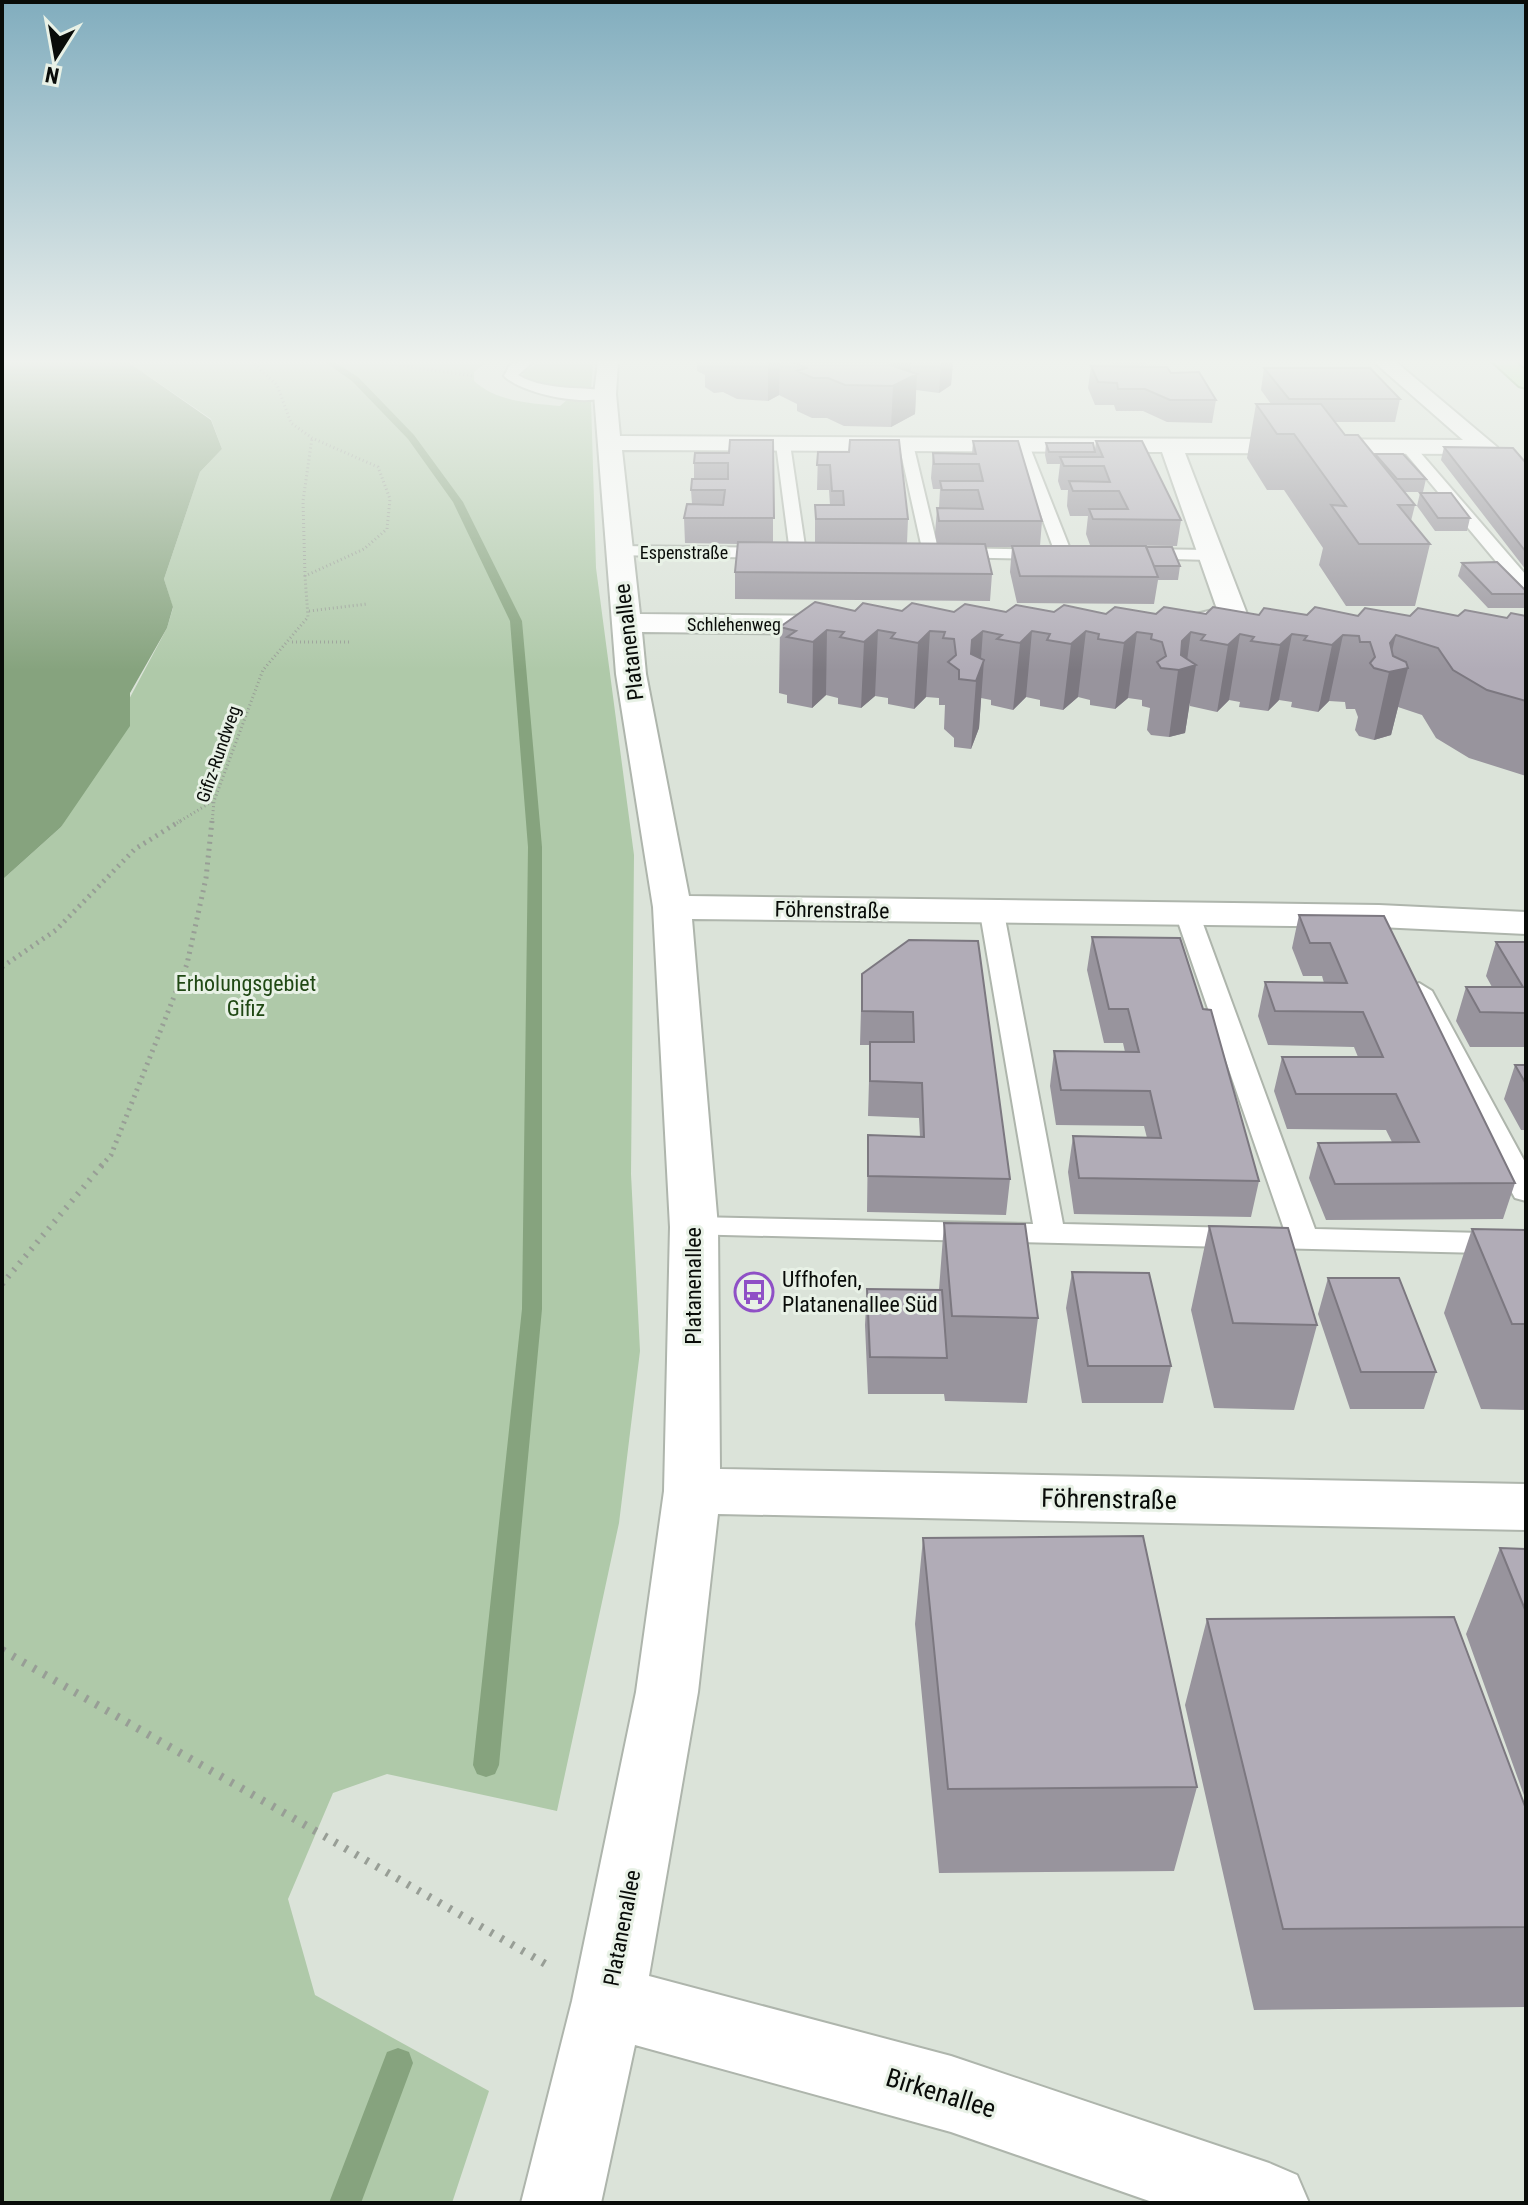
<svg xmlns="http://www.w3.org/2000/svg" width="1528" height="2205" font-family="'Roboto Condensed',sans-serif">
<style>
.green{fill:#afc9a9}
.water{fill:#86a37e}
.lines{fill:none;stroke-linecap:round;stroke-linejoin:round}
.stream{fill:#86a37e;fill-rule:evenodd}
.service-casing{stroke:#aeb5ac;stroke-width:4}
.minor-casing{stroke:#aeb5ac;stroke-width:4}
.trunk-casing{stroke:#639956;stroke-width:4}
.path-far3{stroke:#989e96;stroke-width:3;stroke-dasharray:1 3;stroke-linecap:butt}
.path-far2{stroke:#989e96;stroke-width:5;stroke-dasharray:2 5;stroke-linecap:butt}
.path-far1{stroke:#989e96;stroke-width:6;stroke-dasharray:2 7;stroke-linecap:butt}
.path{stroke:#989e96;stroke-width:8;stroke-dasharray:3 9;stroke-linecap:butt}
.service{fill:#fff;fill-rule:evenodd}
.minor{fill:#fff;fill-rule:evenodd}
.trunk{fill:#aaea98;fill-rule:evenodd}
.wall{fill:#98949d}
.shaded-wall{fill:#7c7880}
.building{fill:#b1acb7;stroke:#7c7880;stroke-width:2}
.labels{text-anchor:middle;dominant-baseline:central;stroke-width:6;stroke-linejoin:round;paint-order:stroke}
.far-street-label{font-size:18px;fill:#090c09;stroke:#e8f1e6}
.street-label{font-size:22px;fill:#090c09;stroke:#e8f1e6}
.park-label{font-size:22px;fill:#204814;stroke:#e8f1e6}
.poi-label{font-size:22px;fill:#090c09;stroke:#e8f1e6;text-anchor:start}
.near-street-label{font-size:26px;fill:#090c09;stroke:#e8f1e6}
</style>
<rect width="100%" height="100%" fill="#dbe3d9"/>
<path class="green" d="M128,362H486L474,372V381C497,402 530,403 560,406L568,399L591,400L596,568L634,855L631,1174L640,1351L619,1523L557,1811L387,1774L333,1793L288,1899L315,1995L489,2091L452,2203H2V880L61,827L167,628L173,608L164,579L200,472L222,449L211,419Z
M541,362H593L591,392L533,384L522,376L525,370Z"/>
<path class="water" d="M2,362H128L211,420L222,449L200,472L164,579L173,607L167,628L130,693V726L61,827L2,880Z"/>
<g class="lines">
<path class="stream" d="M325,362H334L358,377L414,435L463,502L522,621L542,847V1309L499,1765L495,1774L486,1777L477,1774L473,1765L522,1309L528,847L510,621L453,502L408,439L352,381Z
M398,2048L409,2052L413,2063L361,2203H329L387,2052Z"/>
<g class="service-casing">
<path id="service" d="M518,362H533L518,375C549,394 598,384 612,394C591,409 522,394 504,376L510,365Z
M783,440L790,444L806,553L798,558L790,553L776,444Z
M906,440L913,444L939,553L931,558L923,553L899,444Z
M1022,441L1029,445L1072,554L1064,559L1057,556L1050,559L946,557V549L952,548L1054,550L1015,445Z
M1402,443H1412L1526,575V591L1520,590L1402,449Z
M618,546L774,548L782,553L774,558L612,555L610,551Z
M1136,549L1211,550L1219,555L1211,560L1130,558L1128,554Z
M992,906L1004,913L1063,1224L1284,1229L1175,913L1187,906L1199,913L1315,1229L1526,1234V1254L683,1234L679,1227L683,1220L694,1217L1033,1224L980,913Z
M1419,983L1432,991L1526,1164V1201L1515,1198L1511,1191L1406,991Z"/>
</g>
<g class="minor-casing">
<path id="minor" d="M598,362H618L616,394L620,436L1463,440L1374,362H1396L1497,447L1485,454L1185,453L1247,614L1243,620L1181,635L1171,632L1167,626L1171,620L1217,609L1162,452L622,450L640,614L844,616L854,619L858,625L854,631L844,634L642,632L646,674L689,896L1379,905L1526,912V934L1379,927L692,919L718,1227L720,1469L1526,1484V1530L718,1514L698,1692L649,1976L951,2056L1269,2163L1297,2175L1309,2203H1155L951,2132L635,2045L601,2203H521L572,2001L636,1692L664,1491L670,1227L653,907L616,674L594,394Z"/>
</g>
<g class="trunk-casing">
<path id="trunk" d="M1493,362H1515L1526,371V388L1519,386Z"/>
</g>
<path class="path-far3" d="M376,362L474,376
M305,576L303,501L312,438
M309,611L367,604
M292,642H351
M177,823L213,801
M212,823L214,801L263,670L308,617L305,576L364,549L387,529L390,499L378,467L312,438L291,423L277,385L252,362"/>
<path class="path-far2" d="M2,967L56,930L135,849L180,821
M101,1166L111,1155L187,964L206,878L212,821"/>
<path class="path-far1" d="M2,1284L103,1164"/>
<path class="path" d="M2,1650L549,1966"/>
<use href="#service" class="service"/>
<use href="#minor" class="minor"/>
<use href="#trunk" class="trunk"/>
</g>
<path class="wall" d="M697,362H953L951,385L939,393L916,390L915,414L891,427L844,426L827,418H812L797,411V404L779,395L768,401L737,399L723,392L714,393L705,387V375L697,371Z
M1109,362H1148L1143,365H1117Z
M1239,362H1295V363Z
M1091,366L1171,373L1216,400L1212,423L1167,422L1143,411H1116L1114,405H1095L1088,388Z
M1264,368L1400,399L1395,422H1335L1345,435L1375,456V454L1426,479L1423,492H1404L1415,505L1411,521L1430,544L1415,606H1346L1319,565L1323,548L1284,490H1267L1247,458L1256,404H1271L1261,390Z
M773,440V542L815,543V505H830L829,490H817L818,452L908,519L907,543L937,544L935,534L937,508H939L940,489H933L931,478L933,453L972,454L973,441L1042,521L1040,546L1180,566L1178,580H1158L1154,604L1017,603L1010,572L1012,547H986L992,574L990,601L735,599V572L738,544L685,543L684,518L692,504L691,490L694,479V463Z
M1096,441L1181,520L1177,546L1090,545L1086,534L1088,516H1070L1067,506L1068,490H1061L1058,481L1060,464H1047L1045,455L1046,443L1095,452L1094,457Z
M1444,447L1526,463V570L1441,460Z
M1420,493L1470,518L1467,531H1435L1417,506Z
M1462,563L1526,591L1525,608H1488L1458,576Z
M855,611L1054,612L1106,614H1156L1458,616L1507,618L1526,616V776L1469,758L1436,738L1422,715L1398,707L1391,735L1374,740L1359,736L1355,730L1358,717L1355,709H1346L1345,702L1329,701L1318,712L1291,707L1292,702L1279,700L1268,711L1239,707L1240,702L1229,700L1217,712L1190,706V700L1185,733L1169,737L1151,735L1147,730L1150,708L1142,706V700L1128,698L1115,709L1090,705V700L1078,697L1063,710L1040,706V700L1026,697L1013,710L991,705V700L981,698L979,728L971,749L954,747V738L944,729L945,705H939V698L926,697L914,709L888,704V698L875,696L861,708L838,704V698L826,695L812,708L787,703V695L779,693L780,627Z
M1299,915L1384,916L1515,1183L1503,1219L1326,1220L1309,1178L1318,1143L1392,1142L1386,1130L1287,1129L1274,1091L1282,1057H1358L1354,1047L1268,1045L1258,1016L1265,982L1324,983L1322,976H1303L1292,948Z
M1092,937L1203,1009L1259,1181L1251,1217L1074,1214L1068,1172L1073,1136L1147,1138L1144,1126L1056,1125L1050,1086L1054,1051L1125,1052L1123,1043H1104L1087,970Z
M909,940L1010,1179L1006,1215L867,1212L868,1135L920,1137L919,1118L868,1116L870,1045H860L862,974Z
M1496,942H1526V1047H1470L1456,1021L1466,987H1492L1486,976Z
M1515,1065H1526V1130H1521L1504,1099Z
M944,1223L1038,1318L1027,1403L945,1401L944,1394H868L865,1325L867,1289L939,1290Z
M1209,1226L1317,1325L1294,1410L1214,1408L1191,1310Z
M1472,1229L1526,1230V1410L1481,1409L1444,1313Z
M1072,1272L1171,1366L1163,1403H1082L1066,1308Z
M1328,1278L1436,1372L1424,1409H1350L1318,1314Z
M923,1538L1197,1787L1174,1871L939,1873L915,1624Z
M1500,1548L1526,1549V1801L1466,1634Z
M1207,1619L1526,1809V2004L1524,2007L1254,2010L1185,1705Z"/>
<path class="shaded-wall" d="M768,362H780L779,395L768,401Z
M887,362H911L910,378L917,374L915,414L891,427L893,386Z
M941,362H953L951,385L939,393Z
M827,630L826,695L812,708L813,642Z
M878,630L875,696L861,708L864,642Z
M930,631L926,697L914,709L918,643Z
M983,631L980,672L984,660L979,728L971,749L976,681L969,680L972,640Z
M1032,631L1026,697L1013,710L1020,643Z
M1086,631L1078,697L1063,710L1071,644Z
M1137,632L1128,698L1115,709L1124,643Z
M1191,632L1186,668L1196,665L1185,733L1169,737L1182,641Z
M1240,634L1229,700L1217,712L1228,645Z
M1292,634L1279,700L1268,711L1280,645Z
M1343,635L1329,701L1318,712L1332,645Z
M1396,635L1387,671L1390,643Z
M1408,668L1391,735L1374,740L1389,672Z"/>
<path class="building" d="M793,362H894L890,365L917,374L893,386L845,385L828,378H813L797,371L806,368Z
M1091,366L1167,367L1171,373L1199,372L1216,400H1170L1145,389H1118L1117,383L1098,382Z
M1264,368H1370L1400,399H1289Z
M1256,404H1321L1345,435H1358L1415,505H1398L1430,544H1359L1331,505L1346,506L1294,434H1277Z
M730,440H773L774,518H684L687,504L723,505L725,490H691L692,479H728V463H694L695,453H729Z
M850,440H899L908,519H816L815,505H844L843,491H832L830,465H817L818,452H849Z
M973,441H1018L1042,521H939L937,508L983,509L978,490H942L940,481H983L979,464H934L933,453L976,454Z
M1096,441H1142L1181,520L1093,519L1089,509H1128L1119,491H1073L1069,481L1110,482L1104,466H1064L1060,457H1103Z
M1046,443H1093L1095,452H1049Z
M1444,447L1513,448L1526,463V552Z
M1375,454H1403L1426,479H1397Z
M1420,493H1451L1470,518H1438Z
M738,542L985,544L992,574L735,572Z
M1012,546H1146L1158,577L1020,576Z
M1146,547H1172L1180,566H1154Z
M1497,562L1526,591V594H1492L1462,563Z
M815,602L855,611L863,603L902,611L912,603L954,612L965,604L1006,612L1016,605L1054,612L1064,605L1106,614L1115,607L1156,614L1164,607L1206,614L1213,607L1259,615L1264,608L1307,615L1315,607L1358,616L1365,608L1410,616L1418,608L1458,616L1465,610L1507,618L1511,613L1526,616V701L1487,690L1453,670L1438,648L1396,635L1390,643L1393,656L1406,662L1408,668L1389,672L1374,668L1370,663L1375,657L1370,642H1360L1359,636L1343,635L1332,645L1304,640L1307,636L1292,634L1280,645L1251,641L1254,637L1240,634L1228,645L1201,640L1205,635L1191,632L1182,641L1181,655L1196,665L1179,670L1161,668L1157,662L1166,656L1162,642L1151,639L1152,634L1137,632L1124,643L1098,639L1099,634L1086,631L1071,644L1047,640L1050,634L1032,631L1020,643L997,639L1002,635L983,631L972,640L971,654L984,660L976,681L959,679V670L948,662L956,655L954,639L943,638L945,632L930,631L918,643L891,638L895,633L878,630L864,642L840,637L844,632L827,630L813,642L787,637L796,631L780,627Z
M1299,915L1384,916L1515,1183L1335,1184L1318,1143L1419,1142L1396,1094H1296L1282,1057H1383L1363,1012L1275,1011L1265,982L1347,983L1330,943H1310Z
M1092,937L1180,938L1203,1009L1211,1010L1259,1181L1079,1178L1073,1136L1161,1138L1150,1091L1061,1090L1054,1051L1139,1052L1128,1009H1109Z
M909,940L978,941L1010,1179L868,1176V1135L924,1137L922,1083L870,1081V1042H914L913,1012L862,1011V974Z
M1496,942H1526V1013L1480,1012L1466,987H1523Z
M1515,1065H1526V1084Z
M944,1223L1025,1224L1038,1318L952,1316Z
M1209,1226L1288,1228L1317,1325L1233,1323Z
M1472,1229L1526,1230V1324H1512Z
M1072,1272L1149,1273L1171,1366H1088Z
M1328,1278H1399L1436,1372H1361Z
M867,1289L942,1290L947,1358L870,1357Z
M1143,1536L1197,1787L948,1789L923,1538Z
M1500,1548L1526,1549V1612Z
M1454,1617L1526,1809V1927L1283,1929L1207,1619Z"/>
<linearGradient id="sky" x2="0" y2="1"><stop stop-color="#81adbe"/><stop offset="0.54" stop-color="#eff2ee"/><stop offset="1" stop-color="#eff2ee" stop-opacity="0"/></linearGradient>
<rect width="1528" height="670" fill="url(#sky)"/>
<defs>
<g id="bus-ring" transform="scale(2)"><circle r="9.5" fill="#e8f1e6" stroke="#8f50c6" stroke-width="1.5"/><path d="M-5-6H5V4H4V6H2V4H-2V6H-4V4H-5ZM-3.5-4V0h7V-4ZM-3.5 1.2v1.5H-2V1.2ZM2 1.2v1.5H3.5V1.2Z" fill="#8f50c6"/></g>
</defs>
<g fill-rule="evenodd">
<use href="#bus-ring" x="754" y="1292"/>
</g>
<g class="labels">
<g class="far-street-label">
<text x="684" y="552">Espenstraße</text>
<text x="734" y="624">Schlehenweg</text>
<text transform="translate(218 754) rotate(-71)">Gifiz-Rundweg</text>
</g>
<g class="street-label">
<text transform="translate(629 642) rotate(-97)">Platanenallee</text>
<text transform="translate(832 910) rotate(1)">Föhrenstraße</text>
<text transform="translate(693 1286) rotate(-90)">Platanenallee</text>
<text transform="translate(622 1928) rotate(-79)">Platanenallee</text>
</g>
<g class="park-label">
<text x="246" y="983">Erholungsgebiet<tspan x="246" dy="25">Gifiz</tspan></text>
</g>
<g class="poi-label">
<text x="782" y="1279">Uffhofen,<tspan x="782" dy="25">Platanenallee Süd</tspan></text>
</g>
<g class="near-street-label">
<text transform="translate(1109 1499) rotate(1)">Föhrenstraße</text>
<text transform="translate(941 2093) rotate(17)">Birkenallee</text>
</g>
</g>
<rect width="1528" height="2205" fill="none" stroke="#090c09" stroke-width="8"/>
<g transform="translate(56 56) rotate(191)" stroke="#e8f1e6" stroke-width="6" paint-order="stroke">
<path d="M0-6L14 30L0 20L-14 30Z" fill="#090c09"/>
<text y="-12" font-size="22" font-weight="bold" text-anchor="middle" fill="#090c09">N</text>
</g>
</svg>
